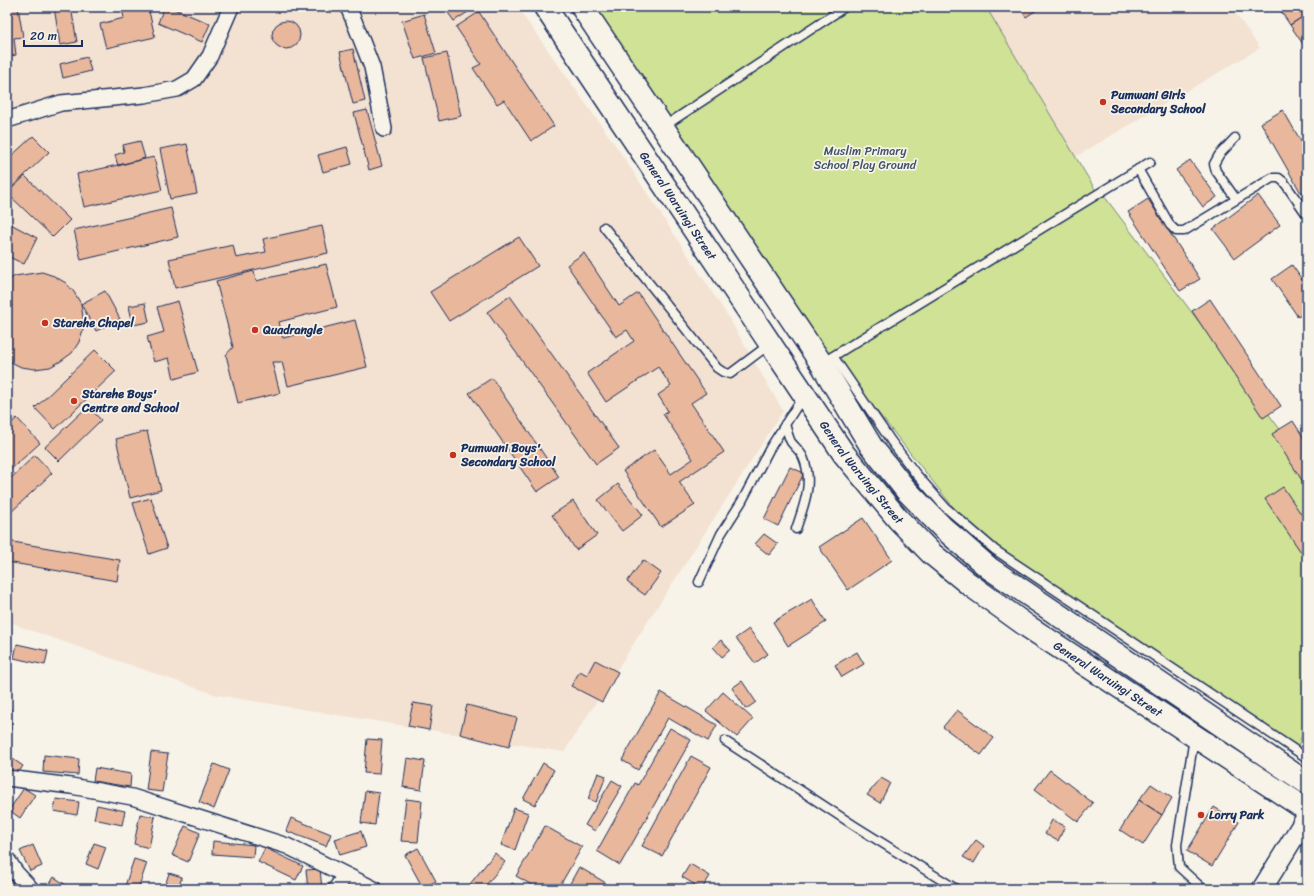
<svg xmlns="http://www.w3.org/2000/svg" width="1314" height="896" font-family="Sriracha,sans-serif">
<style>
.built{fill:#f3e1d1}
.green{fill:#cfe296;stroke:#75887a}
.building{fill:#e9b79b;stroke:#1b2f5e}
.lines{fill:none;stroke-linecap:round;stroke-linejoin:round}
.service-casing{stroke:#1b2f5e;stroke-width:11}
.minor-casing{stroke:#1b2f5e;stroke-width:18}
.tertiary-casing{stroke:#1b2f5e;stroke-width:22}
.secondary-casing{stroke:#1b2f5e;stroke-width:25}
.service{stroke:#f7f3e8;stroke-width:8}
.minor{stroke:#f7f3e8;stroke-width:15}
.tertiary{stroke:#f7f3e8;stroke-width:19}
.secondary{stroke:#f7f3e8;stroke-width:22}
.poi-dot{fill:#c8321e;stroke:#f7f3e8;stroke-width:1.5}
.labels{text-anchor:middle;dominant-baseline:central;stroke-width:3.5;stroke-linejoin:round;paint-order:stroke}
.poi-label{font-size:12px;font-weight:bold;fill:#1b2f5e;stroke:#f7f3e8;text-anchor:start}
.park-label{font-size:12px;fill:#3f5369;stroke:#f7f3e8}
.street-label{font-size:12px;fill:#1b2f5e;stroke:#f7f3e8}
</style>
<rect width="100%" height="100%" fill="#f7f3e8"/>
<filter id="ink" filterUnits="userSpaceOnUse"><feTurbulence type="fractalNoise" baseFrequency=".025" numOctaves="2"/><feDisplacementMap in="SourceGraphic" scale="8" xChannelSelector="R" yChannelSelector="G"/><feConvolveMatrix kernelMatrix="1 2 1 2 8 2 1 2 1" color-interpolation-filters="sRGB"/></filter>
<g filter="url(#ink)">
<path class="built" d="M7,7H517L618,149L727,315L783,411L564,752L217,695L24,628L7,620Z
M979,7H1231L1260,48L1075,157Z"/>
<path class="green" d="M582,7H986L1096,191L1101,192L1307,465V720L1297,750L969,527L833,356L821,363Z"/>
<path class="building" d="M7,7H18L23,37L14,38L16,55L7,57Z
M54,7H71L77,42L60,45Z
M132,7H148L155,37L106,48L100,24L124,18L122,9Z
M164,7H170L210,24L202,42L158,23Z
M444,7H473L474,8L454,21Z
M1019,7H1041L1026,17Z
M1278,7H1307V14L1290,25Z
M479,12L554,126L531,141L504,100L497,104L473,68L481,64L456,27Z
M424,14L436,53L415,59L402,21Z
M1307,14V50L1290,25Z
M272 35a14 14 0 1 1 28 0a14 14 0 1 1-28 0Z
M353,49L365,101L353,104L340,52Z
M447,53L461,116L439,121L424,58Z
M87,57L91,71L63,78L60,64Z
M367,110L382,166L369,170L354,113Z
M1283,110L1307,152V190L1301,193L1261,123Z
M33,136L49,152L7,192V160Z
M140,141L145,158L118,166L115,155L124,152L123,145Z
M187,144L197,194L170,199L160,149Z
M347,147L352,164L323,172L318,155Z
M154,157L162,190L84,207L77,174Z
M1190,160L1217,197L1203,207L1176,170Z
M25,176L70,220L53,237L7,193Z
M1258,195L1280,225L1235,258L1213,229Z
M1148,199L1200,279L1180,291L1128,212Z
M171,208L178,237L81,260L74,230Z
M7,222L37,238L24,264L7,256Z
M322,226L328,253L175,288L169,259L233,245L236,258L266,252L263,239Z
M519,237L538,266L449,321L430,292Z
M584,253L619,306L638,293L706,393L691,403L724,452L679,482L695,505L661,527L623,471L654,450L671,474L693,459L663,414L668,411L658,395L671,386L658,367L606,402L587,373L634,341L627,330L616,337L567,265Z
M326,264L337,307L279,322L283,338L355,320L367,367L288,386L282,362H272L280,393L238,403L226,355L233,347L216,281L254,271L256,281Z
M1292,265L1307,287V311L1298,317L1272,279Z
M42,272L54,276L66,283L74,292L81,304L83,317V330L79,342L72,353L61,361L50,367L35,369L21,367L7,360V281L15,276Z
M105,291L120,319L96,331L81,304Z
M510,296L619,448L596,464L487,312Z
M1210,299L1281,406L1263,418L1192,311Z
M178,301L198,372L174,379L169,358L154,362L147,337L164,332L157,307Z
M145,303L149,322L133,325L129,306Z
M95,350L116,371L55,429L35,408Z
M492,378L559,477L537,492L469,393Z
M88,406L101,420L59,461L45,447Z
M17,418L40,443L7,473V427Z
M1293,421L1307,443V488L1272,434Z
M147,431L161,490L130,498L116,439Z
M35,455L52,473L7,516V482Z
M790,467L804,473L778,526L764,519Z
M618,484L643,515L622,531L598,500Z
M1283,487L1307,523V556L1305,558L1265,499Z
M151,498L167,548L149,554L133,503Z
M573,501L597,535L576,550L552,515Z
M863,518L892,560L848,590L819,547Z
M764,534L778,544L769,555L755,544Z
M7,541L120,560L117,581L7,562Z
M643,560L661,573L645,595L627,582Z
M812,599L826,622L788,646L773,622Z
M749,629L768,654L755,663L736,638Z
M721,640L730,650L722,657L713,647Z
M17,644L48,651L45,665L14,658Z
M857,652L864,664L842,677L835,665Z
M595,660L618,672L602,702L571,686L580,671L587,675Z
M742,681L756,702L746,709L732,688Z
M661,692L717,725L708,741L668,718L638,770L622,760Z
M723,692L753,719L737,737L706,711Z
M413,703L433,706L429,730L408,726Z
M467,705L517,718L509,747L460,734Z
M7,709H11V733H7Z
M957,710L994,738L981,755L943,727Z
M670,728L691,740L620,865L597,851L635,783L638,785Z
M367,739L382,740L379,774L364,773Z
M151,752L168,754L162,792L146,790Z
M7,755L23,766L16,776L7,770Z
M44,755L79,759L78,775L43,772Z
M691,756L711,767L662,856L642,846Z
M407,758L425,761L421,790L403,787Z
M543,763L554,770L535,805L523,799Z
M214,764L229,770L214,809L199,802Z
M95,768L131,774L130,787L93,781Z
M1050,770L1093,803L1078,822L1035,789Z
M598,773L606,776L596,802L588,799Z
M881,778L890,783L880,803L867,795Z
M612,780L622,786L595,831L585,825Z
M1151,784L1172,798L1162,815L1139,800Z
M24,788L35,795L20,818L9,810Z
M365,791L379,793L375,825L361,823Z
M56,799L79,802L77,815L54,811Z
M406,799L422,801L418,842L401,841Z
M1139,800L1162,815L1143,845L1120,830Z
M97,805L125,811L122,825L94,819Z
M1214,807L1239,822L1212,866L1187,851Z
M514,808L528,813L515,850L501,845Z
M140,814L155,817L149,848L134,844Z
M291,818L331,834L326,846L286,831Z
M1052,820L1065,826L1058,841L1045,834Z
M185,826L200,833L188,862L172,855Z
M545,826L582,847L558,889H539L516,876Z
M361,831L366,847L340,855L335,839Z
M976,840L984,846L974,863L963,857Z
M213,841L254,845L253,857L212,854Z
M94,843L106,847L98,869L86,864Z
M33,845L42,866L30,871L20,851Z
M265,848L303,866L296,880L258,862Z
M418,848L436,881L423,888L405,855Z
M495,853L505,862L483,889H475L470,884Z
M134,859L147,863L138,889H124Z
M690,864L710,876L702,889L682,877Z
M579,867L606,883L602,889H567Z
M320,869L322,889H308L306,870Z
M7,871L20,889H7Z
M169,873L182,877L178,889H164Z
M54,877L72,889H47Z
M512,883L522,889H508Z"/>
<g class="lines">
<g class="service-casing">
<path id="service" d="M663,127L845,7
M1235,138L1219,155L1214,164L1216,171L1236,199
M1138,169L1170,225L1176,231H1184L1272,178H1279L1284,182L1305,212
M604,227L717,368L723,372L730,374L770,344
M833,356L891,441L916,474L945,507L995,550L1307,758
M830,358L1150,162
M785,424C787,430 788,436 791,442C795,447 800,451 803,457C814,482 804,505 796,529
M699,582L721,534L742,501L770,448L804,395
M1194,738L1177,845L1179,867L1203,889
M725,741L855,826L956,889"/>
</g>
<g class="minor-casing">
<path id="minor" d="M348,7L354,21L372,67L384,129
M7,120L61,103L144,95L177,89L194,79L210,56L231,7
M7,778L71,786L132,797L287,846L374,889
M7,859L16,873L31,889
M336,889L345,875"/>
</g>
<g class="tertiary-casing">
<path id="tertiary" d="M1262,889L1307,816"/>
</g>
<g class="secondary-casing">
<g id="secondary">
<path id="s1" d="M545,7L844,454L898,519L932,554L969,584L1027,626L1307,810"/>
<path d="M582,7L821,363L871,446L906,490L942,527L989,568L1307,783"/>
</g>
</g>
<use href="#service" class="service"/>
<use href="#minor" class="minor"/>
<use href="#tertiary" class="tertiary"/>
<use href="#secondary" class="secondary"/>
</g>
</g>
<g class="poi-dot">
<circle cx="1103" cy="102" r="4"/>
<circle cx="45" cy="323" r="4"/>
<circle cx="255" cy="330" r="4"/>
<circle cx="74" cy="401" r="4"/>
<circle cx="453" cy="455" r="4"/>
<circle cx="1201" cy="815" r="4"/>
</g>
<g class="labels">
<g class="poi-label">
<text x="1111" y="95">Pumwani Girls<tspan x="1111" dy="14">Secondary School</tspan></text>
<text x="53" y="323">Starehe Chapel</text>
<text x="263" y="330">Quadrangle</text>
<text x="82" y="394">Starehe Boys'<tspan x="82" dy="14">Centre and School</tspan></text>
<text x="461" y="448">Pumwani Boys'<tspan x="461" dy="14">Secondary School</tspan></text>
<text x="1209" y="815">Lorry Park</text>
</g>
<g class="park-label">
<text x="865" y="151">Muslim Primary<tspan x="865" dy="14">School Play Ground</tspan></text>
</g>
<g class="street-label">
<text stroke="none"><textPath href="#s1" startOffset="239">General Waruingi Street</textPath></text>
<text stroke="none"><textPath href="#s1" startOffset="563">General Waruingi Street</textPath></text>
<text stroke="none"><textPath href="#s1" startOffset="887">General Waruingi Street</textPath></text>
</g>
</g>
<rect width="1314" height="896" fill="none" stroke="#f7f3e8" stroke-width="24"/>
<rect x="12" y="12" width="1290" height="872" fill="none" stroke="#1b2f5e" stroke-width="1.5" filter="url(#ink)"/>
<path d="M24 40v6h58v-6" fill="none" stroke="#1b2f5e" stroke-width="2"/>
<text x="30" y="40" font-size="12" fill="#1b2f5e" stroke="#f7f3e8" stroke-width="3" paint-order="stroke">20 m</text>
</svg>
